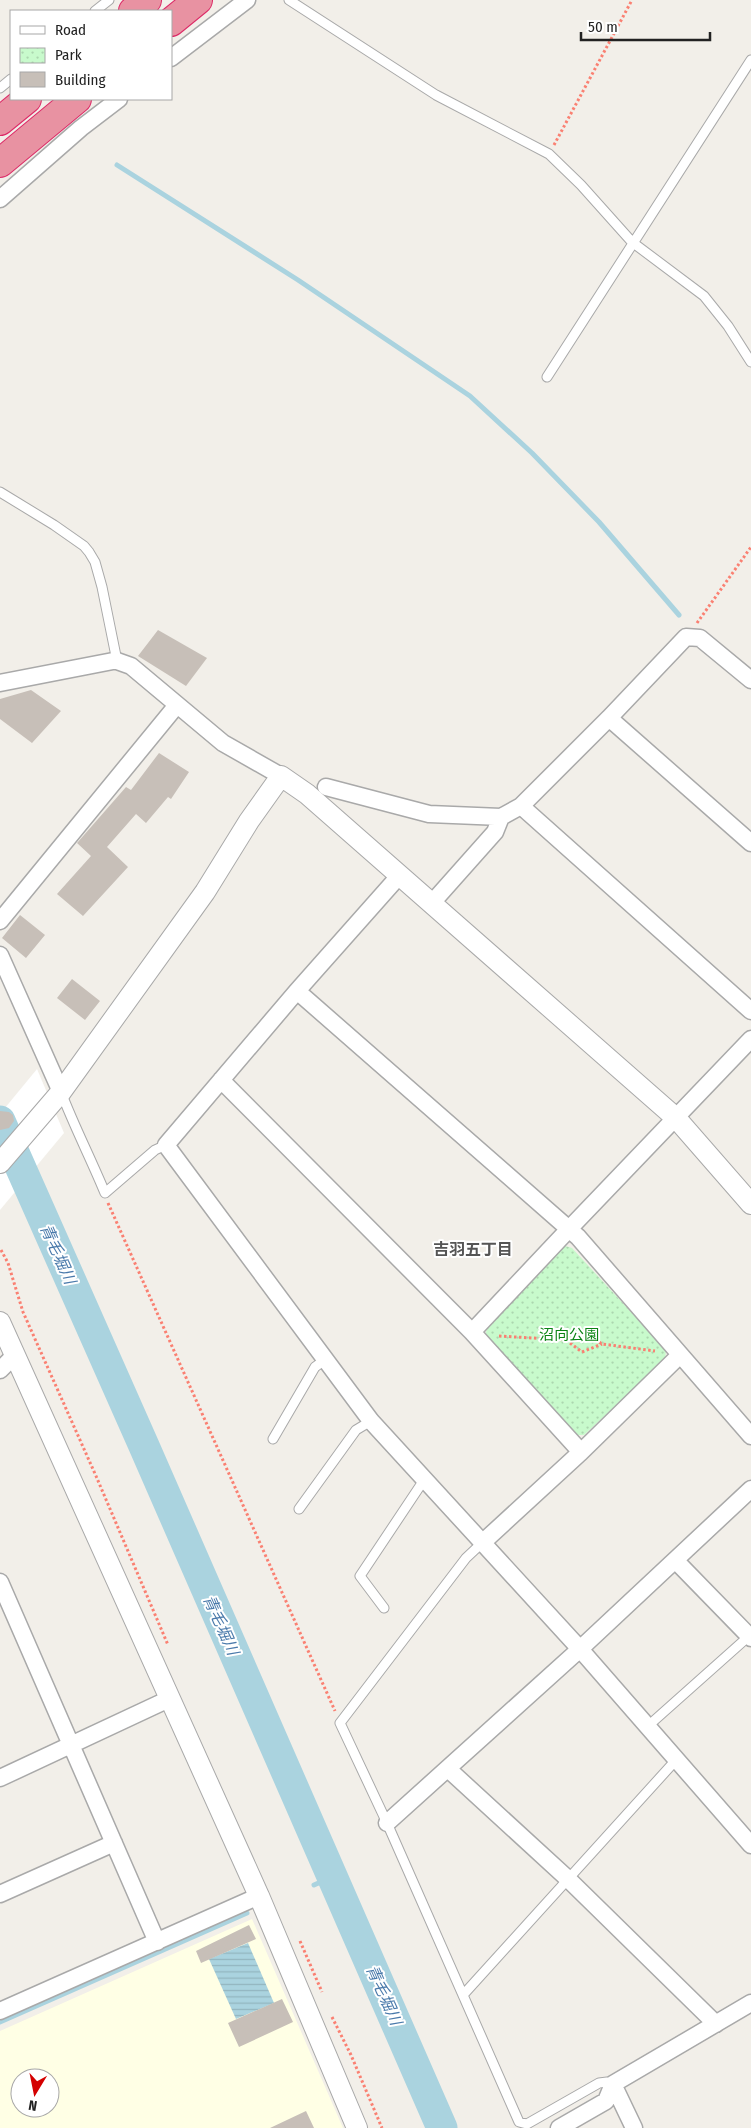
<svg xmlns="http://www.w3.org/2000/svg" width="751" height="2128" font-family="'Fira Sans Condensed','Noto Sans JP',sans-serif">
<style>
.education{fill:#ffffe5;fill-rule:evenodd}
.park{fill:url(#park-dots)}
.water{fill:url(#water-rules)}
.pier{fill:#fff}
.lines{fill:none;stroke-linecap:round;stroke-linejoin:round}
.stream{stroke:#aad3df;stroke-width:5}
.river{stroke:#aad3df;stroke-width:31}
.building{fill:#c7bfb8}
.service-casing{stroke:#a9a9a9;stroke-width:11}
.minor-casing{stroke:#a9a9a9;stroke-width:19}
.tertiary-casing{stroke:#a9a9a9;stroke-width:22}
.motorway-casing{stroke:#dc2a67;stroke-width:30}
.path{stroke:#fa8072;stroke-width:3;stroke-dasharray:2.5 2.5;stroke-linecap:butt}
.service{stroke:#fff;stroke-width:9}
.minor{stroke:#fff;stroke-width:16}
.tertiary{stroke:#fff;stroke-width:20}
.motorway{stroke:#e892a2;stroke-width:28}
.labels{text-anchor:middle;dominant-baseline:central;stroke-width:4;stroke-linejoin:round;paint-order:stroke}
.park-label{font-size:15px;fill:#0c8416;stroke:#fff}
.neighbourhood-label{font-size:16px;font-weight:bold;fill:#555;stroke:#fff}
.water-label{font-size:16px;font-style:italic;fill:#4a7aab;stroke:#fff}
</style>
<defs>
<pattern id="park-dots" width="8" height="8" patternUnits="userSpaceOnUse" patternTransform="scale(1.25)"><rect width="8" height="8" fill="#c8facc"/><path d="M2 2h.1M6 6h.1" fill="none" stroke="#acd6af" stroke-width="1.8" stroke-linecap="round"/></pattern>
<pattern id="water-rules" width="6" height="5" patternUnits="userSpaceOnUse" patternTransform="scale(1.25)"><rect width="6" height="5" fill="#aad3df"/><path d="M0 2.5h6" fill="none" stroke="#92b5bf"/></pattern>
</defs>
<rect width="100%" height="100%" fill="#f2efe9"/>
<path class="education" d="M252,1919L343,2128H0V2031ZM20,2078H50V2108H20Z"/>
<path class="park" d="M562,1245L572,1248L666,1350L665,1360L584,1435H577L485,1336L487,1329Z"/>
<path class="water" d="M248,1943L274,2003L236,2019L209,1959Z"/>
<path class="pier" d="M37,1069L64,1133L0,1210V1114Z"/>
<g class="lines">
<path class="stream" d="M117,165L298,280L470,396L532,453L599,522L679,615
M314,1885L332,1877
M0,2022L247,1913"/>
<path class="river" d="M0,1121L144,1446L442,2128"/>
</g>
<path class="building" d="M158,630L207,658L186,686L138,656Z
M31,690L61,711L32,743L0,719V699Z
M159,753L189,772L171,799L168,797L146,823L136,814L107,847L128,867L83,916L57,894L91,856L77,843L126,787L131,790Z
M20,915L45,935L26,958L2,938Z
M72,979L100,1001L85,1020L57,998Z
M0,1111L9,1112L13,1115L14,1121L9,1128L0,1130Z
M249,1925L256,1939L201,1963L196,1951Z
M282,1999L293,2022L239,2047L228,2023Z
M306,2111L314,2128H270Z"/>
<g class="lines">
<g class="service-casing">
<path id="service" d="M289,0L436,95L549,154L581,185L632,242L704,296L728,326L751,362
M95,11L109,0
M0,88L11,79
M547,377L751,60
M0,492L54,525L84,546L89,552L95,562L102,587L117,661
M61,1092C74,1126 91,1159 105,1193L155,1150L166,1145
M273,1439L315,1367L326,1359
M299,1509L356,1430L371,1421
M482,1543L466,1558L340,1723L387,1823L519,2122L527,2124L599,2083L607,2082L613,2084
M384,1608L360,1576L424,1480
M648,1726L749,1636
M463,1995L676,1760"/>
</g>
<g class="minor-casing">
<path id="minor" d="M171,58L247,0
M0,199L81,128L119,99
M0,683L113,661H117L131,666L223,743L281,776
M609,718L751,843
M326,787L429,814L501,817L521,806L609,718L686,637L700,638L751,680
M521,806L751,1011
M399,876L297,991L166,1145L371,1421L580,1649L751,1845
M431,904L495,832L501,817
M0,921L177,705
M0,955L61,1092
M297,991L578,1237L751,1436
M221,1080L472,1332L581,1452
M472,1332L569,1229L751,1039
M0,1370L15,1355
M482,1543L581,1452L680,1355
M675,1560L751,1638
M0,1582L157,1942
M448,1769L568,1879L716,2024
M0,1778L169,1699
M387,1823L580,1649L751,1489
M0,1894L114,1843
M0,2011L259,1896
M613,2084L634,2128
M559,2128L606,2101L613,2084L751,2003"/>
</g>
<g class="tertiary-casing">
<path id="tertiary" d="M0,1163L61,1092L205,892L249,821L281,776L307,794L676,1118L751,1204
M0,1322L259,1896L357,2128"/>
</g>
<g class="motorway-casing">
<path id="motorway" d="M133,11L147,0
M171,22L198,0
M0,121L27,99
M0,163L77,99"/>
</g>
<path class="path" d="M554,145L632,0
M697,623L751,547
M108,1203L335,1711
M1,1250L8,1263L23,1312L96,1476L168,1645
M499,1336L566,1340L584,1332L602,1344L655,1351
M566,1340L582,1352L602,1344
M300,1941L322,1992
M332,2017L351,2055L382,2128"/>
<use href="#service" class="service"/>
<use href="#minor" class="minor"/>
<use href="#tertiary" class="tertiary"/>
<use href="#motorway" class="motorway"/>
</g>
<g class="labels">
<g class="park-label">
<text x="569" y="1335">沼向公園</text>
</g>
<g class="neighbourhood-label">
<text x="473" y="1249">吉羽五丁目</text>
</g>
<g class="water-label">
<text transform="translate(58 1254) rotate(66)">青毛堀川</text>
<text transform="translate(221 1625) rotate(66)">青毛堀川</text>
<text transform="translate(384 1995) rotate(66)">青毛堀川</text>
</g>
</g>
<rect x="10" y="10" width="162" height="90" fill="#ffffff" stroke="#a7a7a7"/>
<rect x="20" y="26" width="25" height="8" fill="#ffffff" stroke="#a7a7a7"/>
<text x="55" y="35" font-size="15" fill="#222222">Road</text>
<rect x="20" y="48" width="25" height="15" fill="url(#park-dots)" stroke="#a7a7a7"/>
<text x="55" y="60" font-size="15" fill="#222222">Park</text>
<rect x="20" y="72" width="25" height="15" fill="#c7bfb8" stroke="#a7a7a7"/>
<text x="55" y="85" font-size="15" fill="#222222">Building</text>
<g transform="translate(35 2093) rotate(190)"><circle r="24" fill="#ffffff" stroke="#a7a7a7"/>
<path d="M0-4L9 19L0 12L-9 19Z" fill="#d40000"/>
<text y="-8" font-size="14" font-weight="bold" text-anchor="middle" fill="#222222">N</text>
</g>
<path d="M581 32v8h129v-8" fill="none" stroke="#222222" stroke-width="2.5"/>
<text x="588" y="32" font-size="15" fill="#222222" stroke="#ffffff" stroke-width="4" paint-order="stroke">50 m</text>
</svg>
